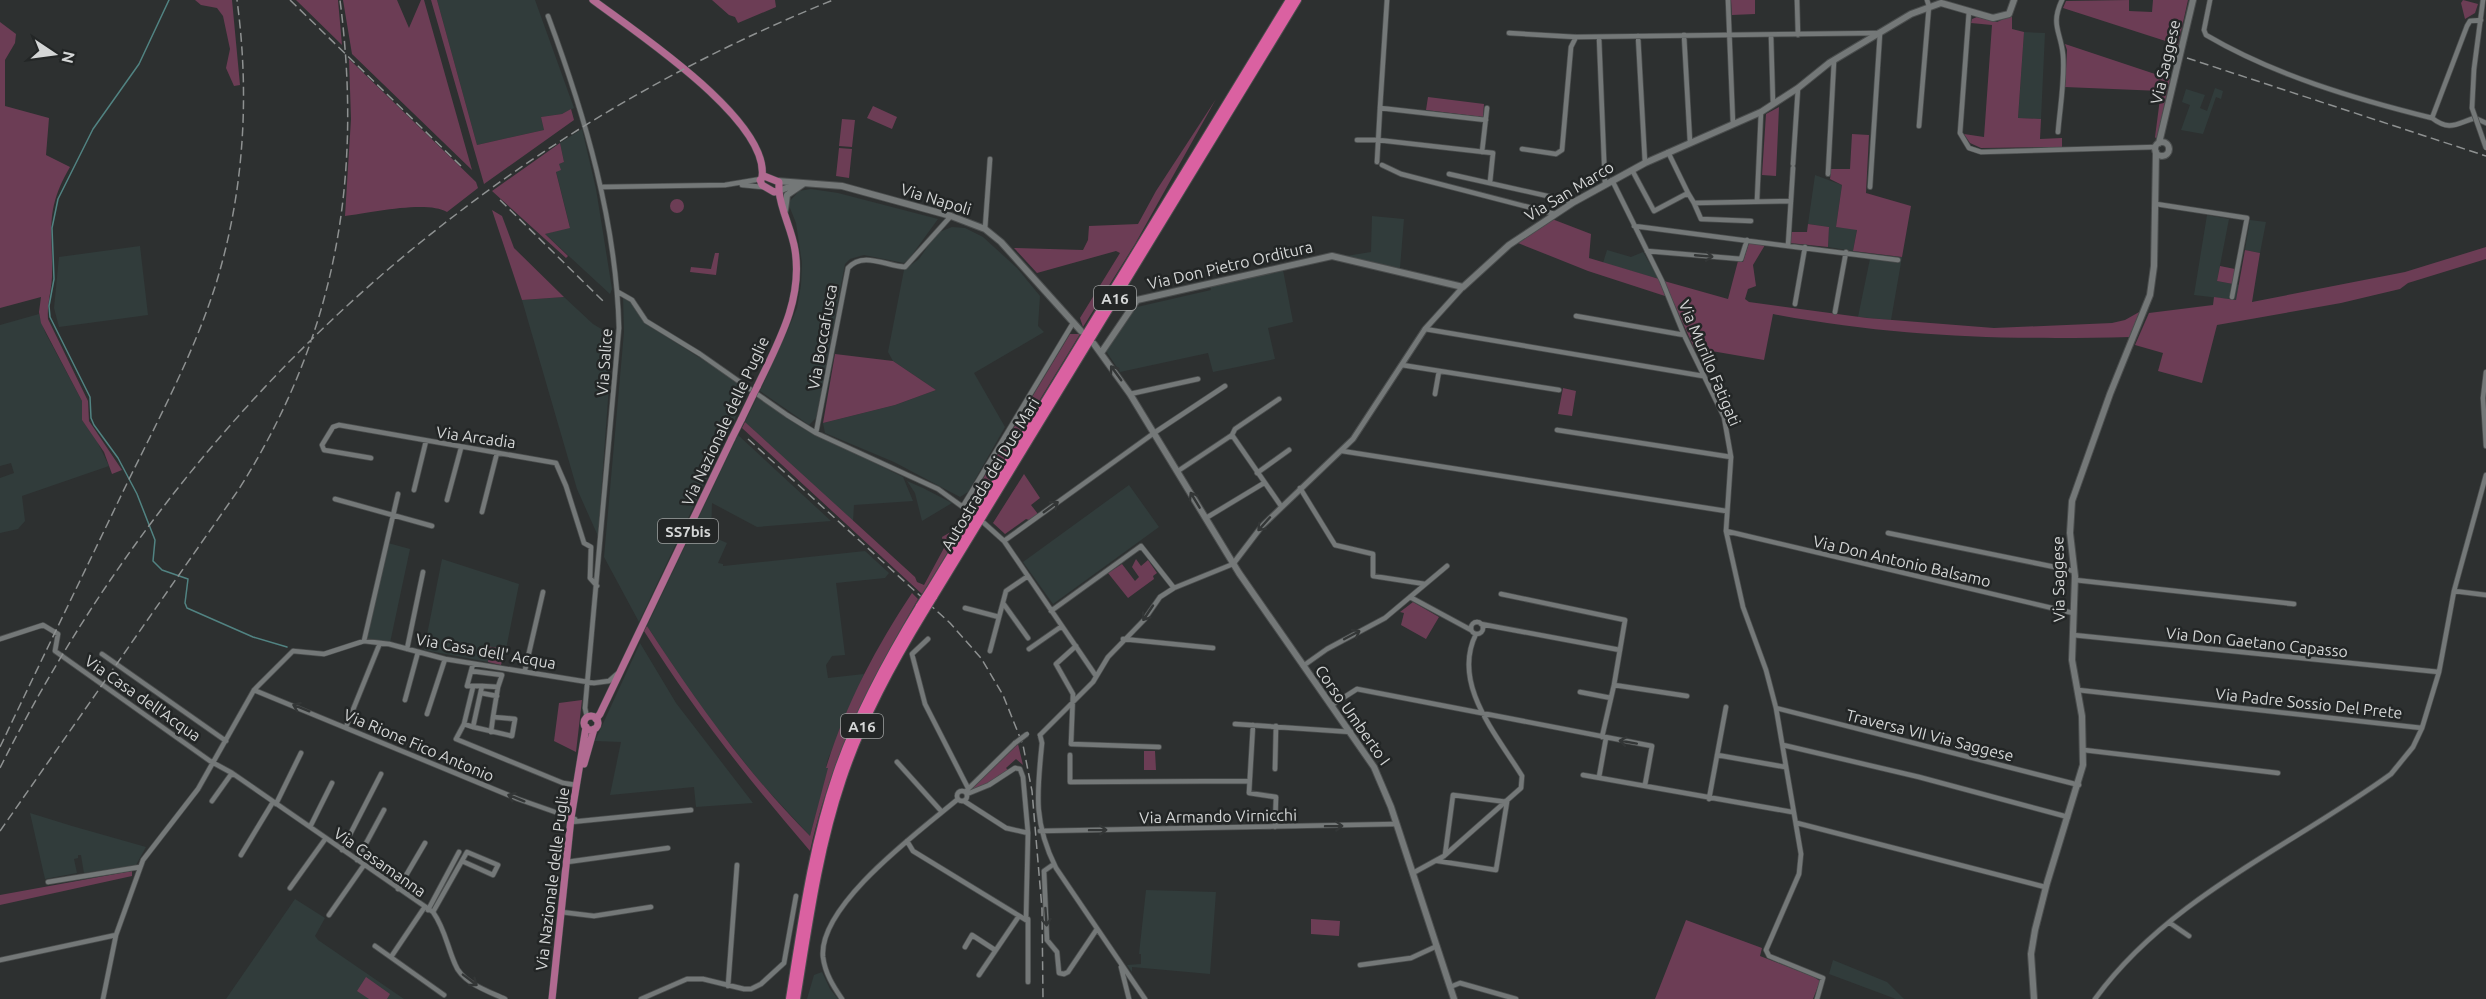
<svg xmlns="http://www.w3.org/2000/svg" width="2486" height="999" font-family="Ubuntu,sans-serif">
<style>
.built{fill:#313c3b}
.green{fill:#6c3d55}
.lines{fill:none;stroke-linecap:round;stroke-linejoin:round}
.stream{stroke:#518382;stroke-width:1.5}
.minor-casing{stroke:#4a4d4d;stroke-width:6}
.tertiary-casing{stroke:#4a4d4d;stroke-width:7}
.secondary-casing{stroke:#4a4d4d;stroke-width:8}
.primary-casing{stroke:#4a4d4d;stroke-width:8}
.motorway-casing{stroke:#4a4d4d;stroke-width:10}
.minor{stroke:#747878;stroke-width:4.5}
.tertiary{stroke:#747878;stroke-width:5}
.secondary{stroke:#747878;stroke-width:6}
.primary{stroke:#b16a91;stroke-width:7}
.motorway{stroke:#da61a1;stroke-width:8}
.rail{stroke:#8e9191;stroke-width:1.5;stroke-dasharray:9 4.5;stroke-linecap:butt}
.minor-bridge-casing{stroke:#4a4d4d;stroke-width:6;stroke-linecap:butt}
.primary-bridge-casing{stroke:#4a4d4d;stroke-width:8;stroke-linecap:butt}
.motorway-bridge-casing{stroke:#4a4d4d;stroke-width:10;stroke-linecap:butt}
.minor-bridge{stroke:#747878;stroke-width:4.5}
.primary-bridge{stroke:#b16a91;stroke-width:7}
.motorway-bridge{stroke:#da61a1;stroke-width:8}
.oneway{stroke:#333636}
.labels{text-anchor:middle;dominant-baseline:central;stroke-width:5;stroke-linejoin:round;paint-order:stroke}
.shield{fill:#232626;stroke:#9fa1a1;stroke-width:1.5}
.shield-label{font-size:15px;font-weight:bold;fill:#d4d6d6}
.street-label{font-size:16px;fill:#d4d6d6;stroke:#232626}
</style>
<rect width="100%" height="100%" fill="#2d3030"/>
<path class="built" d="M437,0H535L574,108L562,114L541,117L544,130L477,145Z
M2024,32L2045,33L2041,119L2018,118Z
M2215,88L2223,91L2221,99L2216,97L2203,134L2181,130L2190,105L2182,102L2186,89L2205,95L2200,108L2207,111Z
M582,129L596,189L612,289L610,294L545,234L570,227L556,171L559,164L564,162L560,143Z
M1815,175L1842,185L1836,227L1857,229L1853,251L1828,247L1829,227L1808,224Z
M811,189L838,193L938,219L909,259L904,263L864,255L850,259L845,264L818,409L816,418L809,425L760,391L787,332L797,308L801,285L802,263L796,223L788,203L799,191Z
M2207,215L2229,219L2217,281L2239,285L2236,300L2194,295Z
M1372,216L1404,219L1400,268L1346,256L1371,252Z
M2250,220L2266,222L2260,253L2245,250Z
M952,227L965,228L983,237L1017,268L1040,296L1038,326L1044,332L974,373L1005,427L968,492L960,497L894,462L825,433L823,423L895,405L936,390L893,361L888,352L904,270L919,259L937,233Z
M140,246L148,315L59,327L54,308L59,257Z
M1607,250L1631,257L1643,252L1659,279L1603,263Z
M1871,254L1902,257L1891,320L1858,317Z
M1283,270L1293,322L1268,328L1275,359L1213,372L1208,353L1120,372L1106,351L1137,307L1211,290L1210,285Z
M623,296L631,301L645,323L749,389L639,622L604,557L624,332Z
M564,297L593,324L603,330L613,331L598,536L577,489L522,300Z
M39,314L45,332L82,401V420L97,441L109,466L22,496L25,521L18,529L0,533V478L14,473L11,463L0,466V325Z
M758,395L808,430L903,477L913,501L854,505L853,522L851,521L745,422Z
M738,435L831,521L757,527L712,503L711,536L727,543L718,563L723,564V566L865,551L889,573L885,578L836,583L845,655L832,656L826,665L828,678L864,674L828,759L826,767L829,768L810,836L760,782L694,699L647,626Z
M907,481L923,488L952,503L922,521L915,493Z
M1129,485L1159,527L1053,604L1023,562Z
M388,543L410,549L390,643L367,638Z
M442,559L519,584L506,649L504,653L490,649L488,662L424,650Z
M640,643L676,703L753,803L696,807L694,787L610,795L621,742L595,741Z
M30,813L72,826L146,847L136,865L84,873L81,855H78V858L74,859L77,873L45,879Z
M1146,890L1216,892L1210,974L1132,967V972L1127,965L1141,964V954H1139Z
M295,899L325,918L315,936L318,940L404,999H226Z
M1833,960L1887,982L1904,999H1896L1829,974Z
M822,972L830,989L838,999H807L814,975Z"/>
<path class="green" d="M195,0H232L240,85L234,86L226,68L230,49L223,16L217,8L201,5Z
M296,0H338L342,45Z
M343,0H397L409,28L421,0H424L472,170L352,54Z
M431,0H437L477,145L544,130L541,117L562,114L571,109L574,120L484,184Z
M712,0H775L776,7L738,23L735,17L729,15Z
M1731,0H1755V14L1732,15Z
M2129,0V11L2152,12L2153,0H2188L2178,45L2063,8L2066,1Z
M2463,0L2478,4L2475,13L2465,19L2461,3Z
M2012,15V29L2024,32L2018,118L2041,119L2040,139L2062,138V147L1981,148L1970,143L1964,134L1984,137L1992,25L1971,23L1972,19L1977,17L1997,22Z
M0,22L16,34L15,43L5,60V106L49,118L46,155L70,167C44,211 53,231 52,277C51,292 47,305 48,319L88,401L89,421L122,470L112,474L104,452L82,420V401L41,323L39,312L41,297L0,308Z
M2065,44L2170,79L2157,140L2155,137L2161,91L2065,87L2067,50Z
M349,59L476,182L478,188L447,212C427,200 369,213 345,216L351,119Z
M1428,97L1484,104L1483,117L1426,110Z
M1216,99L1135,244L1083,327L1080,318L1120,253L1116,251L1037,273L1014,248L1083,250L1088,240L1089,226L1138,224L1156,191Z
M873,106L897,117L892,129L867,118Z
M1779,107L1776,176L1762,175L1766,114Z
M842,119L855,120L852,147L839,146Z
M1852,134L1869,135L1866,193L1911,206L1902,257L1853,251L1857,230L1836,227L1842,185L1830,179L1831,169H1850Z
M560,143L564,162L559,164L561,170L556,172L570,228L545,234L568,256L566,258L492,191Z
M839,148L852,149L849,178L836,176Z
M670 206a7 7 0 1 1 14 0a7 7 0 1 1-14 0Z
M492,210L502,216L514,248L564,297L522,300Z
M1552,219L1591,234L1589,258L1659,279L1665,296L1588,271L1518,243Z
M1808,224L1829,227L1828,247L1790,243L1791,232H1807Z
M1749,243L1765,245L1753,265L1756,286L1748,289L1745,299L1749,302L1867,318L1994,328L2112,323L2125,320L2141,311L2130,337C2005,340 1896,337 1773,314L1764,360L1694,348L1664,281L1728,299L1738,261L1743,262Z
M2486,247V259L2408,283L2400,289L2341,303L2217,325L2202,383L2158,371L2163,353L2135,345L2149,313L2213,305L2214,297L2236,300L2245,250L2260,253L2252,302L2405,272Z
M715,253H719L716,275L690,272L691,267L711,269Z
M2220,266L2235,269L2233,284L2217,281Z
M1070,334H1080L973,509L969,502Z
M835,354L893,361L936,390L895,405L823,423Z
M1563,388L1576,391L1572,416L1558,414Z
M745,422L915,577L917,582L924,585L944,548L942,537L949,533L964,512L970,516L922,594L742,428Z
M1024,474L1040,498L1031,505L1038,514L1029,520L1026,519L1005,534L993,523Z
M1136,559L1141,566L1148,560L1157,573L1153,576L1154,579L1128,598L1108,573L1122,564L1135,581L1139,577L1132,567Z
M912,593L918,599C872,678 830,760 810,851C749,780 694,711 644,631L647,626C695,700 747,773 810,836L828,768H826C845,706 876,647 912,593Z
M1413,602L1439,617L1426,639L1401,625L1404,613L1400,612Z
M486,646L498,648V651L504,653L501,665L488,662L490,649Z
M582,700L576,752L554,741L559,703Z
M1018,744L1023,765L1016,759L1006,768L1009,771L984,786L971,790Z
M1144,751H1155L1156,770H1144Z
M132,871V876L0,905V895Z
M1311,919L1340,921L1339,936L1311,934Z
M1686,920L1762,948L1760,956L1814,977L1820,981L1813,999H1655Z
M366,977L390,994L387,999H369L357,991Z"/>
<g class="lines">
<path class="stream" d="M169,0L139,64L93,129L58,199L52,228L54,279L49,306L50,317L90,397L91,418L94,425L118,458L137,494L155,540L153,561L162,570L188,579L185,603L187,608L253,637L287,647"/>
<g class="minor-casing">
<path id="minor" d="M1728,0L1733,124
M1797,0L1798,35
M2210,0L2204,30L2206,35C2274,75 2355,99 2432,118C2450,132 2457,123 2475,118L2486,123
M1969,11L1960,133L1969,148L1981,152L2156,147
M548,16C585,116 616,220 619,328L585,708L587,717
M1509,33L1576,37L1880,33L1870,187
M1684,35L1690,142
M1771,35L1773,104
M1638,36L1645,163
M1599,37L1605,184
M2474,69L2483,0
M1380,108L1387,0
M2432,118L2467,26L2470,21L2481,20
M1919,126L1929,6L1927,0
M2058,132C2060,107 2065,80 2063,55C2061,32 2050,25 2062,0
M1357,140H1378L1493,153L1490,182
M1522,149L1556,154L1562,150L1571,47L1576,37
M1482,152L1487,108
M1668,152L1688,193
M1377,162L1380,108L1486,120
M1793,164L1798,88
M1382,165L1401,174L1555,214
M1793,168L1788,246L1898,260
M1632,170L1654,211L1688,193L1694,203L1791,201
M1449,174L1574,202
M1828,174L1834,61
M1612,180L1662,281L1684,335L1724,417L1731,457L1726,531L1743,607L1766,670L1776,708L1801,854L1799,874L1766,950L1769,956L1823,978L1817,999
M742,185L763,187
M601,187L725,185L761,179
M1757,201L1761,112
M1694,203L1701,219L1751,221
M2156,204L2247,218L2232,297
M1634,226L1788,246
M985,229L990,159
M1647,251L1741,259L1747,240
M618,292L632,300L646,321L700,354L787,415L816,433L938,489L971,513
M1795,304L1805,247
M1835,312L1846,252
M1576,316L1684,335
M1425,329L1703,376
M1402,365L1559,390
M2486,372L2483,398L2486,446
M1130,394L1198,379
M1435,394L1439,371
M1557,430L1731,457
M816,433L848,268C863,251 886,266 905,267L951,216
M1232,435L1281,506
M1342,451L1726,511
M371,458L324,450L322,445L333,427L339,425L556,463L566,486L584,543L591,547L590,578L597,586
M1178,471L1232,435L1235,429L1279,399
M1257,473L1289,450
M1300,488L1335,545L1373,554V576L1425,584
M414,490L426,441
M335,499L432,526
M447,500L461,448
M963,506L1073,323
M482,512L497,453
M1206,518L1264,483
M984,523L1004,541L1096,676
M1726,531L2073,613
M1888,533L2074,571
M1004,541L1154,433L1225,386
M2075,580L2294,604
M2454,591L2486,595
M1501,594L1625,620L1614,685L1602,737
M1410,597L1471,630
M1003,603L1028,638
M965,608L999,617
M1051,611L1141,546L1174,588
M1471 628a6 6 0 1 1 12 0a6 6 0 1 1-12 0Z
M1481,624L1620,650
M2073,635L2439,672
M0,639L43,625L58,634L55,651L210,761L232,773L433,912C445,929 447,946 455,964C462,983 488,991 505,999
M928,639L912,654L925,704L968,788
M1123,639L1213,648
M364,641L398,494
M1076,646L1056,664L1073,694L1071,744L1159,747
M407,649L423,572
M1029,649L1062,626
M990,651L1006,591L1028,576
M102,654L226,741
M473,664L467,686H482L473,727L464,724L456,739L563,783L576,785
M1303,666L1327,649L1385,618L1447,566
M525,670L543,592
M471,671L502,675L498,687
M1614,685L1687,696
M482,686L498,687L493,717
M254,690L518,799L575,819
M2078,690L2422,728L2439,672L2454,591L2486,475
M1580,692L1611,698
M481,693L497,696
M405,700L418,652
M1332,705L1357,689L1652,746L1645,785
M1776,708L2079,785
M427,714L445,659
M464,724L473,687
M1235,724L1351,732
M1253,725L1249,793L1276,797L1275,827
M346,727L380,643
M473,727L512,736L515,719L493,717L491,732
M1040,735L1042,743C1037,793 1033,822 1056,868L1145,999
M1040,735L1093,682L1108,657L1144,620L1160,597L1174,588L1233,564
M1783,745L1919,777L2068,817
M2084,750L2278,773
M1070,755V782L1249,781
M1717,755L1785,767
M897,762L942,812
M1275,769L1276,726
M1583,775L1792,812
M1599,777L1606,738
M957 796a5 5 0 1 1 10 0a5 5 0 1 1-10 0Z
M965,792L1015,743
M967,794L989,785L1015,768L1020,769L1023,777L1028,833L1026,920L1028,919V982
M1709,799L1726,707
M212,801L232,773
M964,801L1006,828L1028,833
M276,804L301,753
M571,822L691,810
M1797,823L2045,887
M310,827L332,783
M1040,831L1396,824
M907,841L913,851L1026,920
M342,850L381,774
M241,855L273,802
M1445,855L1453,795L1507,802
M357,860L384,810
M1438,861L1496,870L1507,802
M567,862L668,848
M1054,864L1044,871L1047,940L1057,952L1059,973L1064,974L1068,972L1097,929
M1413,873L1444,856L1521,788L1522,776C1497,735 1451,684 1476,634
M48,882L140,867
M290,888L326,838
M398,889L425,843
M428,910L459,852
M433,912L467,852L498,865L493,875L462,861
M561,912L594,916L651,907
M329,915L364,865
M2170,923L2189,936
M375,946L444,995
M965,947L972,935L995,950
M391,957L424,908
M0,960L116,935
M1360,965L1411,958L1437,946
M1121,967L1129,999
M979,975L1019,916
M728,986L737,865
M1450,987L1460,983L1516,999
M103,999L116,935L143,860L198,789L254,690L293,651L324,654L364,641L389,644L445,659L594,683L609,681L617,674
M641,999L687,979H703L744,989H751L761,984L784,963L796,896
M842,999C833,986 825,973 823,957C818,905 921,830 958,799
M2095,999C2169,897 2292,846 2391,774L2413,747L2422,728"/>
</g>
<g class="tertiary-casing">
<path id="tertiary" d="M1233,564L1262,526L1353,439L1425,329L1463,287"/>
</g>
<g class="secondary-casing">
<path id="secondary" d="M2155 149a7 7 0 1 1 14 0a7 7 0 1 1-14 0Z
M2159,143L2193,0
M777,181L842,186L951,216L985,229L1001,242L1081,331
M781,190L797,184
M785,210L787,195L803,184
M1094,344L1130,394L1239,573L1374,767L1391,807L1454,999
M1101,353L1137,300L1332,256L1463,287L1509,245L1574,202L1645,163L1761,112L1798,88L1829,63L1911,14L1941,3L1993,18L2009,14L2014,0
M2034,999L2031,954L2035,930L2047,883L2083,765L2082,716L2072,660L2075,576L2070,533L2072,501L2110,394L2150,295L2154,266L2156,152"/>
</g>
<g class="primary-casing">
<path id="primary" d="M593,0C634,31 770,120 762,177
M764,176L779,182V191L774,192L762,185L760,180Z
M757,387C778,343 803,300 795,250C792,230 781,211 779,191
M741,420L753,395
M584 723a7 7 0 1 1 14 0a7 7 0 1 1-14 0Z
M596,719L600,714L732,438
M584,764L594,729
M552,999L571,818L586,727"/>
</g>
<g class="motorway-casing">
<path id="motorway" d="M929,592L1290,0
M933,597L1297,0
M790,999C802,924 812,847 837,774C857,715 887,660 920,606
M796,999C808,925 818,850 842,779C862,719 892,664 925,610"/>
</g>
<use href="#minor" class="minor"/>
<use href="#tertiary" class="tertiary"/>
<use href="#secondary" class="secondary"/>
<use href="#primary" class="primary"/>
<use href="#motorway" class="motorway"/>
<path class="rail" d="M290,0L461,166
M2187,58L2486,156
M500,200L603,301
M748,439L950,623L981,658L1003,695L1023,745L1032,791L1042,909L1043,999
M0,747C39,665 79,583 118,502C152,431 191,361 215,287C244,194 250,97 237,0
M0,768C177,415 467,148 833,0
M0,831L239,489C336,336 363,179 340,0"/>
<g class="minor-bridge-casing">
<path id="minor-bridge" d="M2474,69L2472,108L2486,148
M1015,743L1027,734"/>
</g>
<g class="primary-bridge-casing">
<path id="primary-bridge" d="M753,395L757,387
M732,438L741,420"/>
</g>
<g class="motorway-bridge-casing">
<path id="motorway-bridge" d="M920,606L929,592
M925,610L933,597"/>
</g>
<use href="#minor-bridge" class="minor-bridge"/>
<use href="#primary-bridge" class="primary-bridge"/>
<use href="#motorway-bridge" class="motorway-bridge"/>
</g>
<defs><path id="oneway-shaft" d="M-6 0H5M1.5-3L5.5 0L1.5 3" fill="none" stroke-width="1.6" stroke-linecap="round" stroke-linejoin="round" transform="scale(1.5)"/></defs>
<g class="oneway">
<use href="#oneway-shaft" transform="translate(1704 256) rotate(5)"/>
<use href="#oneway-shaft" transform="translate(1116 373) rotate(-126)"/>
<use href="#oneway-shaft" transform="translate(1195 500) rotate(-121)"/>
<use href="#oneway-shaft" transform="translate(1051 507) rotate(-36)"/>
<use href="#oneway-shaft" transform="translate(1264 524) rotate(132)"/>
<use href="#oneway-shaft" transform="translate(1148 613) rotate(124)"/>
<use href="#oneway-shaft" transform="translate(1352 635) rotate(-28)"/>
<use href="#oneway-shaft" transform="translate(301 708) rotate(-158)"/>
<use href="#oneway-shaft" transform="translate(1628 742) rotate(-170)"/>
<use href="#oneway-shaft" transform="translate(516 798) rotate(-158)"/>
<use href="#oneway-shaft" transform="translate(1334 826) rotate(-1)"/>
<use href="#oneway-shaft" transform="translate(1098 830) rotate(-1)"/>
<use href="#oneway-shaft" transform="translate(1046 917) rotate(86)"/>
<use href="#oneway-shaft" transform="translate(470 980) rotate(37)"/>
</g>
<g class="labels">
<g class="shield">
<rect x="1094" y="286" width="42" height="24" rx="4.5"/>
<rect x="658" y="519" width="60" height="24" rx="4.5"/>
<rect x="841" y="714" width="42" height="24" rx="4.5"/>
</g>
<g class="shield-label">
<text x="1115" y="298">A16</text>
<text x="688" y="531">SS7bis</text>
<text x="862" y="726">A16</text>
</g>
<g class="street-label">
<text transform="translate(2165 62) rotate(-77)">Via Saggese</text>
<text transform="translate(1569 191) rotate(-31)">Via San Marco</text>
<text transform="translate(936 199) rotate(17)">Via Napoli</text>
<text transform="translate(1230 265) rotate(-13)">Via Don Pietro Orditura</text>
<text transform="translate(822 337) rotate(-80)">Via Boccafusca</text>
<text transform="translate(604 362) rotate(-86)">Via Salice</text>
<text transform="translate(1710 363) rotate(67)">Via Murillo Fatigati</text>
<text transform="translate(725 421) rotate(-65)">Via Nazionale delle Puglie</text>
<text transform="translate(476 437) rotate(8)">Via Arcadia</text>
<text transform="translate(990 474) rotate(-59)">Autostrada dei Due Mari</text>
<text transform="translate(1902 561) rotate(13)">Via Don Antonio Balsamo</text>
<text transform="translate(2058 579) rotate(-91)">Via Saggese</text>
<text transform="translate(2257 642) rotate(6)">Via Don Gaetano Capasso</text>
<text transform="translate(486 651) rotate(10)">Via Casa dell' Acqua</text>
<text transform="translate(143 698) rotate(35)">Via Casa dell'Acqua</text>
<text transform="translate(2309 703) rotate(6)">Via Padre Sossio Del Prete</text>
<text transform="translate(1353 715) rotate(55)">Corso Umberto I</text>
<text transform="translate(1930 735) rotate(14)">Traversa VII Via Saggese</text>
<text transform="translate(419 745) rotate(23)">Via Rione Fico Antonio</text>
<text transform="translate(1218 816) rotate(-1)">Via Armando Virnicchi</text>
<text transform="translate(380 862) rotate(35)">Via Casamanna</text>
<text transform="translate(552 879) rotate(-83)">Via Nazionale delle Puglie</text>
</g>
</g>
<g transform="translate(54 54) rotate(103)" stroke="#232626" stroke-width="4.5" paint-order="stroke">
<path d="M0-4.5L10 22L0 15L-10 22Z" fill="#d4d6d6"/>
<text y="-9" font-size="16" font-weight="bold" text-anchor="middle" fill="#d4d6d6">N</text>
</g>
</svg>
